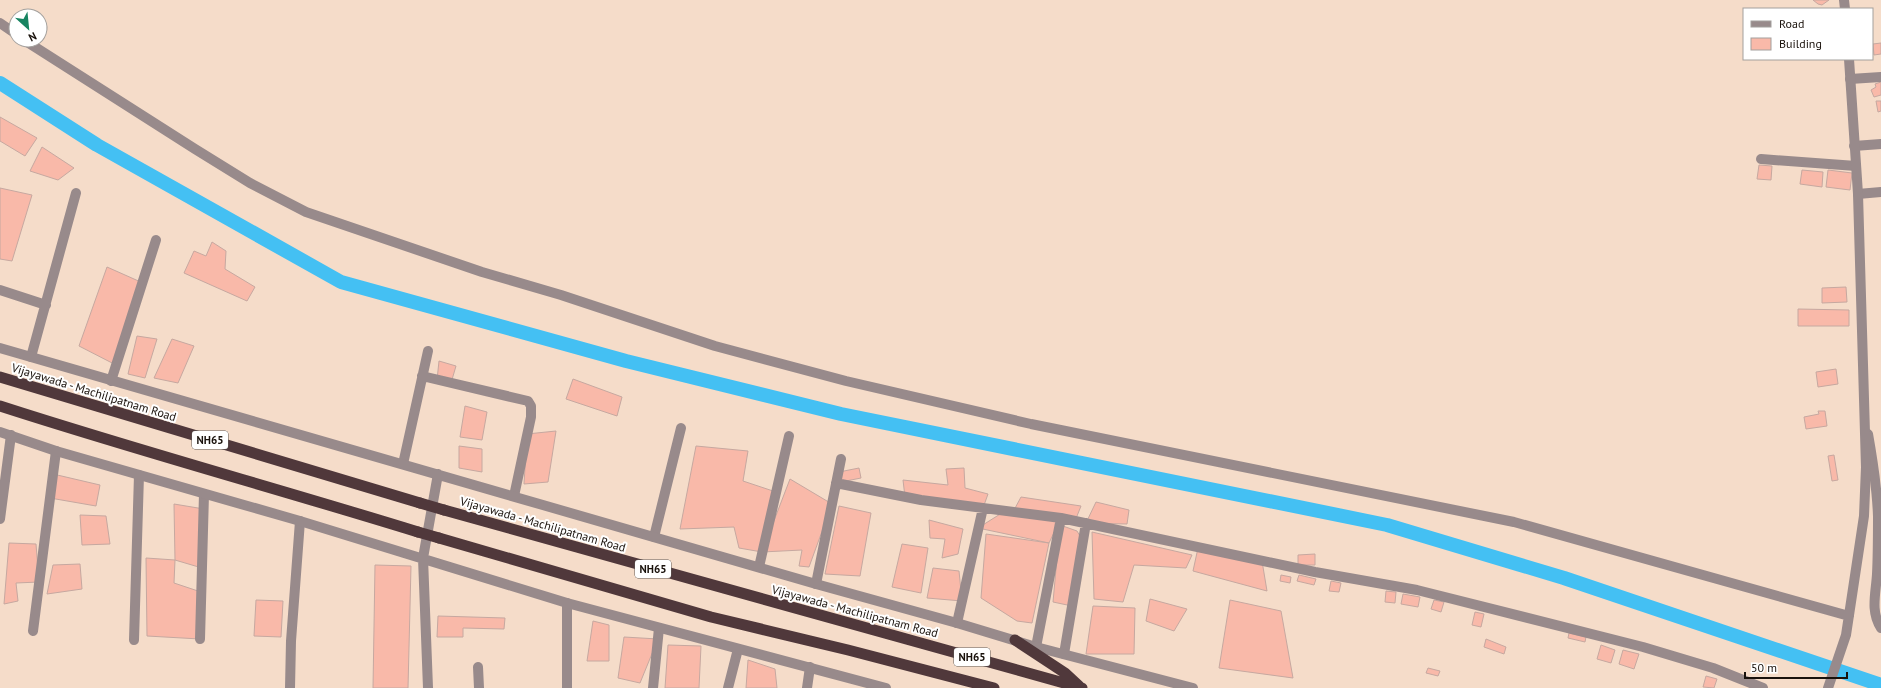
<svg xmlns="http://www.w3.org/2000/svg" width="1881" height="688" font-family="'PT Sans',sans-serif">
<style>
.lines{fill:none;stroke-linecap:round;stroke-linejoin:round}
.canal{stroke:#44c0f3;stroke-width:14}
.building{fill:#f9b9a9;stroke:#c6a8a0}
.minor{stroke:#988a8b;stroke-width:10}
.tertiary{stroke:#988a8b;stroke-width:10}
.trunk{stroke:#50383b;stroke-width:11}
.trunk-bridge{stroke:#50383b;stroke-width:11}
.labels{text-anchor:middle;dominant-baseline:central;stroke-width:4;stroke-linejoin:round;paint-order:stroke}
.shield{fill:#fff;stroke:#5e5854;stroke-width:1}
.shield-label{font-size:11px;font-weight:bold;fill:#19110b}
.street-label{font-size:12px;fill:#19110b;stroke:#fff}
</style>
<rect width="100%" height="100%" fill="#f5dcc9"/>
<g class="lines">
<path class="canal" d="M0,83L97,145L341,282L626,361L841,414L1387,525L1564,578L1881,685"/>
</g>
<path class="building" d="M1813,0H1829L1822,5L1818,4Z
M1881,43V54L1874,55L1873,44Z
M1881,82V95L1874,97L1871,90L1876,87L1875,84Z
M1876,101H1881V111L1878,112Z
M0,117L37,138L25,156L0,141Z
M42,147L74,168L58,180L30,171Z
M1759,165L1772,166L1771,180L1757,179Z
M1802,170L1823,172L1822,187L1800,184Z
M1828,170L1852,173L1850,190L1826,187Z
M0,188L32,195L12,261L0,259Z
M212,242L226,251L225,269L255,287L247,301L184,273L194,251L206,256Z
M107,267L143,283L116,365L79,346Z
M1846,287L1847,302L1822,303V288Z
M1798,309L1849,310V326H1798Z
M137,336L157,339L145,378L128,374Z
M172,339L194,346L178,383L154,378Z
M439,361L456,366L451,383L437,380Z
M1836,369L1838,384L1818,387L1816,372Z
M573,379L622,397L617,416L566,399Z
M465,406L487,412L482,440L460,437Z
M1818,411H1825L1827,426L1806,429L1804,417L1819,414Z
M556,431L548,482L524,484L527,434Z
M459,446L482,449V472L459,468Z
M696,446L748,451L743,481L776,492L762,552L739,548L734,527L680,529Z
M1834,455L1838,480L1832,481L1828,456Z
M859,468L861,478L836,483L839,472Z
M964,468L965,488L988,494L983,508L905,497L903,480L948,485L946,469Z
M53,474L100,485L96,506L50,498Z
M790,479L832,504L809,567L799,566L802,550L762,552Z
M1021,497L1081,506L1075,521L1013,512Z
M1096,502L1129,510L1127,524L1086,523Z
M174,504L204,509L202,568L175,560Z
M839,506L871,513L860,576L825,574Z
M1005,511L1061,518L1049,543L978,528Z
M80,515L106,516L110,544L82,545Z
M929,520L963,529L958,554L942,558L945,539L930,538Z
M1060,525L1077,531L1083,541L1072,606L1053,602Z
M1092,532L1192,555L1186,568L1134,565L1123,602L1094,599Z
M986,534L1049,543L1032,623L1017,621L981,598Z
M9,543L36,544L39,582L16,583L18,601L4,604Z
M902,544L928,548L921,593L892,587Z
M1198,548L1262,561L1267,591L1193,571Z
M1315,554V565H1298V555Z
M146,558L175,560L174,583L201,592L200,639L147,636Z
M80,564L82,589L47,594L53,565Z
M375,565L411,566L408,688H373Z
M933,568L959,571L962,601L927,598Z
M1281,575L1291,577L1290,583L1280,581Z
M1299,575L1316,579L1314,585L1297,581Z
M1331,581L1341,583L1339,592L1329,591Z
M1386,591L1396,592L1395,603L1385,602Z
M1403,594L1420,597L1418,607L1401,604Z
M1150,599L1187,609L1174,631L1146,621Z
M256,600L283,601L281,637L254,636Z
M1230,600L1281,611L1293,678L1219,668Z
M1434,600L1444,602L1441,612L1431,609Z
M1093,606L1135,608L1134,654H1086Z
M1475,612L1484,614L1481,627L1472,625Z
M438,616L505,618L504,629L463,628V637H437Z
M593,621L609,625V661H587Z
M1569,633L1586,637L1585,642L1568,638Z
M624,637L658,639L640,683L618,678Z
M1486,639L1506,647L1504,654L1484,647Z
M668,645L701,646L699,688H665Z
M1601,645L1615,650L1611,663L1597,659Z
M1623,650L1639,654L1634,669L1619,664Z
M748,660L775,669L777,688H746Z
M1428,668L1440,671L1438,676L1426,673Z
M1706,676L1717,679L1714,688L1703,687Z"/>
<g class="lines">
<path class="minor" d="M1850,79L1881,77
M1854,146L1881,144
M1761,159L1856,166
M1858,194L1881,192
M0,290L46,305
M31,357L76,193
M422,376L528,401L531,406V417L514,496
M111,381L156,240
M1868,434C1873,462 1877,488 1878,516C1878,536 1878,555 1877,574C1876,593 1870,611 1881,628
M403,464L428,351
M836,483L921,500L1061,518L1315,572L1417,590L1643,647L1713,668L1763,688
M0,519L11,435
M654,537L681,428
M759,567L789,436
M816,584L841,459
M957,623L983,508
M33,631L56,451
M200,639L204,494
M134,640L139,475
M1036,647L1061,518
M1064,654L1086,523
M478,667L479,688
M290,688L291,641L300,521
M567,688V603
M653,688L659,628
M728,688L738,649
M807,688L810,667"/>
<path class="tertiary" d="M1844,0L1845,9
M0,23L16,34
M24,40L195,149L250,183L306,212L482,272L561,295L715,346L846,381L1031,424L1514,522L1849,616
M0,348L816,584L957,623L1036,647L1193,688
M0,432L56,451L300,521L567,603L886,688
M428,688L423,558L438,474
M1828,688L1846,635L1864,516L1866,467L1858,194L1849,59"/>
<path class="trunk" d="M0,377L420,503
M0,406C139,451 279,489 418,532
M444,510L1082,688
M439,538L711,617L848,650L994,688
M1015,640L1065,673L1079,686"/>
<path class="trunk-bridge" d="M420,503L444,510
M418,532L439,538"/>
</g>
<g class="labels">
<g class="shield">
<rect x="192" y="431" width="36" height="18" rx="3"/>
<rect x="635" y="560" width="36" height="18" rx="3"/>
<rect x="954" y="648" width="36" height="18" rx="3"/>
</g>
<g class="shield-label">
<text x="210" y="440">NH65</text>
<text x="653" y="569">NH65</text>
<text x="972" y="657">NH65</text>
</g>
<g class="street-label">
<text transform="translate(94 392) rotate(17)">Vijayawada - Machilipatnam Road</text>
<text transform="translate(543 524) rotate(16)">Vijayawada - Machilipatnam Road</text>
<text transform="translate(855 611) rotate(15)">Vijayawada - Machilipatnam Road</text>
</g>
</g>
<rect x="1743" y="8" width="130" height="52" fill="#ffffff" stroke="#a3a09d"/>
<rect x="1751" y="21" width="20" height="6" fill="#988a8b" stroke="#a3a09d"/>
<text x="1779" y="28" font-size="12" fill="#19110b">Road</text>
<rect x="1751" y="38" width="20" height="12" fill="#f9b9a9" stroke="#a3a09d"/>
<text x="1779" y="48" font-size="12" fill="#19110b">Building</text>
<g transform="translate(28 28) rotate(153)"><circle r="19" fill="#ffffff" stroke="#a3a09d"/>
<path d="M0-3L7 15L0 10L-7 15Z" fill="#178461"/>
<text y="-6" font-size="11" font-weight="bold" text-anchor="middle" fill="#19110b">N</text>
</g>
<path d="M1745 672v6h102v-6" fill="none" stroke="#19110b" stroke-width="2"/>
<text x="1751" y="672" font-size="12" fill="#19110b" stroke="#ffffff" stroke-width="3" paint-order="stroke">50 m</text>
</svg>
